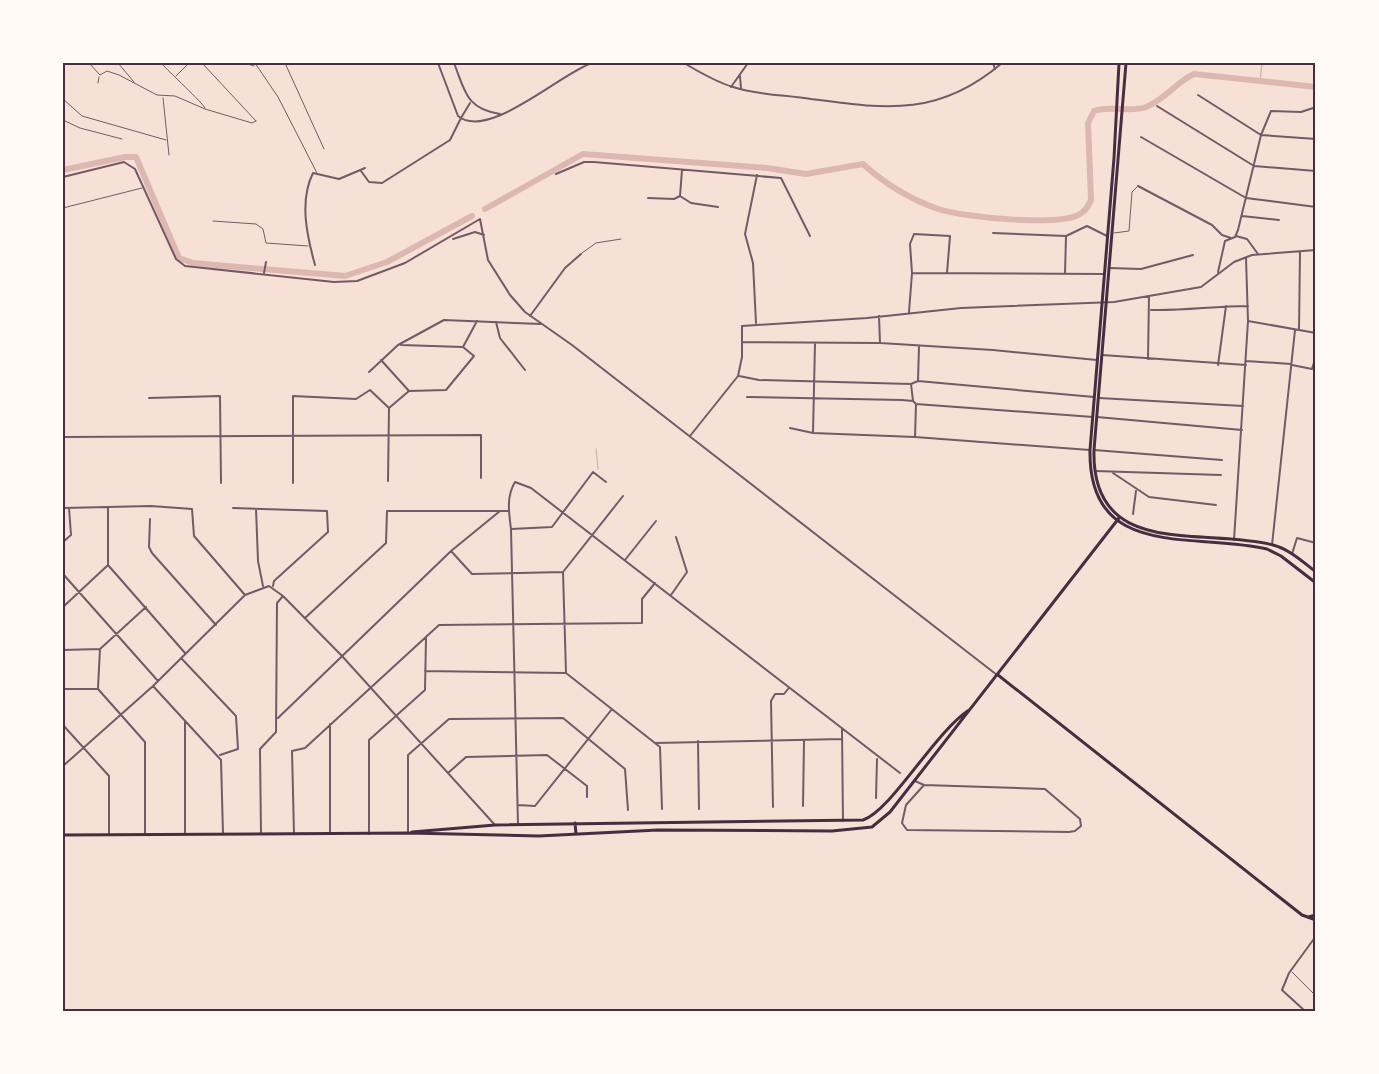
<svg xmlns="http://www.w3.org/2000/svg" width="1379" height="1074" font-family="'PT Sans Narrow',sans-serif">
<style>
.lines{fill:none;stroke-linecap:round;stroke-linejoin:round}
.stream{stroke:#dcb8b0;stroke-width:1.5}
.river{stroke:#dcb8b0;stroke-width:6}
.service{stroke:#755966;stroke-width:1}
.minor{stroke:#755966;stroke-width:2}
.tertiary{stroke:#755966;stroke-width:2}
.secondary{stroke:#4a2c40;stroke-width:3}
.primary{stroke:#4a2c40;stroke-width:3}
.neatline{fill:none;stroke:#4a2c40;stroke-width:2}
</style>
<rect width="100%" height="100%" fill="#f7e1d7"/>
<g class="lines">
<path class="stream" d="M1260,82L1262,63
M596,449L598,469"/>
<path class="river" d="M63,170L125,157H136L179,258L193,263L345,276L387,262L472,216
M485,209L583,154L767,168L806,174L863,164C885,184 910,199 938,209C962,217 1060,227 1080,214C1086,211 1088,206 1091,200L1088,123L1094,111C1111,105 1130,113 1146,107C1165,100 1176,82 1194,74L1316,87"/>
<path class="service" d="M89,63L100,75L107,71L119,75L157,95L175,96L205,109L252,123L256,121
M118,63L134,82
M161,63C169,72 203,103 205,108
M202,63L256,121
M245,63L254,66
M255,63L278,97L317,173
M285,63L324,149
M176,76L189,63
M98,83L99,77
M163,98L169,155
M63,99L82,116L166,140
M63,120L80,128L122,139
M63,208L142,188
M213,221L256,224L263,229L266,243L308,246
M1114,233L1129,231L1132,192L1138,186
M582,253L596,243L621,239
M1292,972L1316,996"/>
<path class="minor" d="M993,63L995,69
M740,76L741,89
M731,87L748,63
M1198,95L1261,135L1316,139
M1157,106L1254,166L1316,171
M1141,137L1246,198L1316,207
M361,171L369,182L382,183L450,140L461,118
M556,174L584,162H594L781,178L810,236
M63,177L124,162L135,169L176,259L185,266L334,282L357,281L405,263L480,219L488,260L510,295L525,312L572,345L997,675
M1138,186L1212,225L1222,235L1231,238
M680,196L682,170
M648,198L674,199L680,196L691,203L718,207
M1242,216L1279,220
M993,233L1066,236L1087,226L1107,236
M1236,236L1247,239L1258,254
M453,239L475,232L484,235
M315,265C307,236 299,201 313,173L339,179L365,168
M1109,268L1141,269L1193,255
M1218,272L1225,241L1235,237L1238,230L1261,135L1271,111L1301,112L1316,107
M264,273L266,262
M912,273L1104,274
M1065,274L1066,236
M1151,310C1184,311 1214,306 1248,306
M909,312L912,273L910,244L914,234L950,236L947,273
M530,316L565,268L581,254
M879,316L880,343
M1248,321L1316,333
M496,322L500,338L525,370
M756,323L753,263L745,234L757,175
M1299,330L1300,253
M742,342L880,343L993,350L1097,360
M401,345L463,347L474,356L446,390L409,391
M463,347L477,321
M1102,355L1246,365
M1148,359L1149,296
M381,360L409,391
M1246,361L1291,364
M1218,365L1226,306
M1292,365L1312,369L1316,356
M369,372L398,345L444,320L541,324
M739,376L759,380L911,384L918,381L1094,397
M918,381L919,346
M911,384L913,401
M747,397L902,400L913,401L916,404L1093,417
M149,398L220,396L221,483
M1099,398L1243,406
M389,408L409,391
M1097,417L1242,430
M790,428L813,433L915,437L1090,450
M813,433L815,343
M690,436L738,376L742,357V326L867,318L961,308L1114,302L1201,287L1234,262L1252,255L1316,250
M63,437L481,435V478
M915,437L916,404
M1094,450L1222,460
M1095,471L1221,475
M1113,473L1149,497L1216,505
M293,483V396L356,399L370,390L389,408L388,481
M63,508L151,506L192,509L194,536L245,595
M108,508V565L185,653
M233,508L327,511L328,532L274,581L273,586
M256,509L258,561L263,586
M1133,514L1136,491
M150,519L149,547L152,553L216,625
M511,529L552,527L593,472L606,482
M1234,540L1248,321L1246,258
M63,542L71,535L69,508
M1272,545L1295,330
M451,551L472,574L563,572L623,496
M1292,554L1297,538L1316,543
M625,560L656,521
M563,572L566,673
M63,574L158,681
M671,595L687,572L676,537
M63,607L108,565
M305,618L386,543L387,511H508
M63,650L100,649L146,607
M181,658L236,716L238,749L220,755
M425,671L566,673L660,747L662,809
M153,686L221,760L223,833
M98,688L100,649
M63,689H98L145,742V835
M278,718L451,551L500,511
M330,724V834
M63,725L109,776V835
M842,729L843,821
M698,741L699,809
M655,743L842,739
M63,766L153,686L245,595L269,586L283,596L342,656L495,825
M448,773L466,757L547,755L587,786V797
M915,781L924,785L1045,789L1080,819L1081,826L1075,831L1069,832L907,830L902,823L906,805L924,785
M876,798L877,759
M518,805L535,806L612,709
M803,806L804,741
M63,807V835
M773,807L771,701L775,694H784L788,689
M518,825L511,529C509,513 506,497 515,482L531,488L900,773
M408,833V755L449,719L563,718L625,769L628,810
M185,834V721
M261,834L260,749L276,732L277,603L283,596
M294,834L292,751L305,748L439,625L642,623V599L655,583
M369,834V740L425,690L426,638
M1305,1011L1282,990L1289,973L1316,936"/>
<path class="tertiary" d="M438,63L458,116C488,141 561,73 592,63
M454,63C465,91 466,109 500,114
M684,63C699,72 716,82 733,87C757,95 786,95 811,99C887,109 939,117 1002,63
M461,118L470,103"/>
<path class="secondary" d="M998,675L1302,915L1316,920
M575,823L576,834
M412,832L495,825L863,820C891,811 934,733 969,710
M63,835L408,833L539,836L658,830L832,831L872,827L890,812L1119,518
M1308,917L1316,915"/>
<path class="primary" d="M1119,63L1114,158L1090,450C1088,561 1193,532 1267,549L1281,556L1316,583
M1126,63L1094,450C1091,560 1203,527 1273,545C1289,549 1303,562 1316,572"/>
</g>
<rect width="1379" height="1074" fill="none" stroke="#fffaf5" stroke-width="129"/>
<rect x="64" y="64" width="1250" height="946" class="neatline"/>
</svg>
